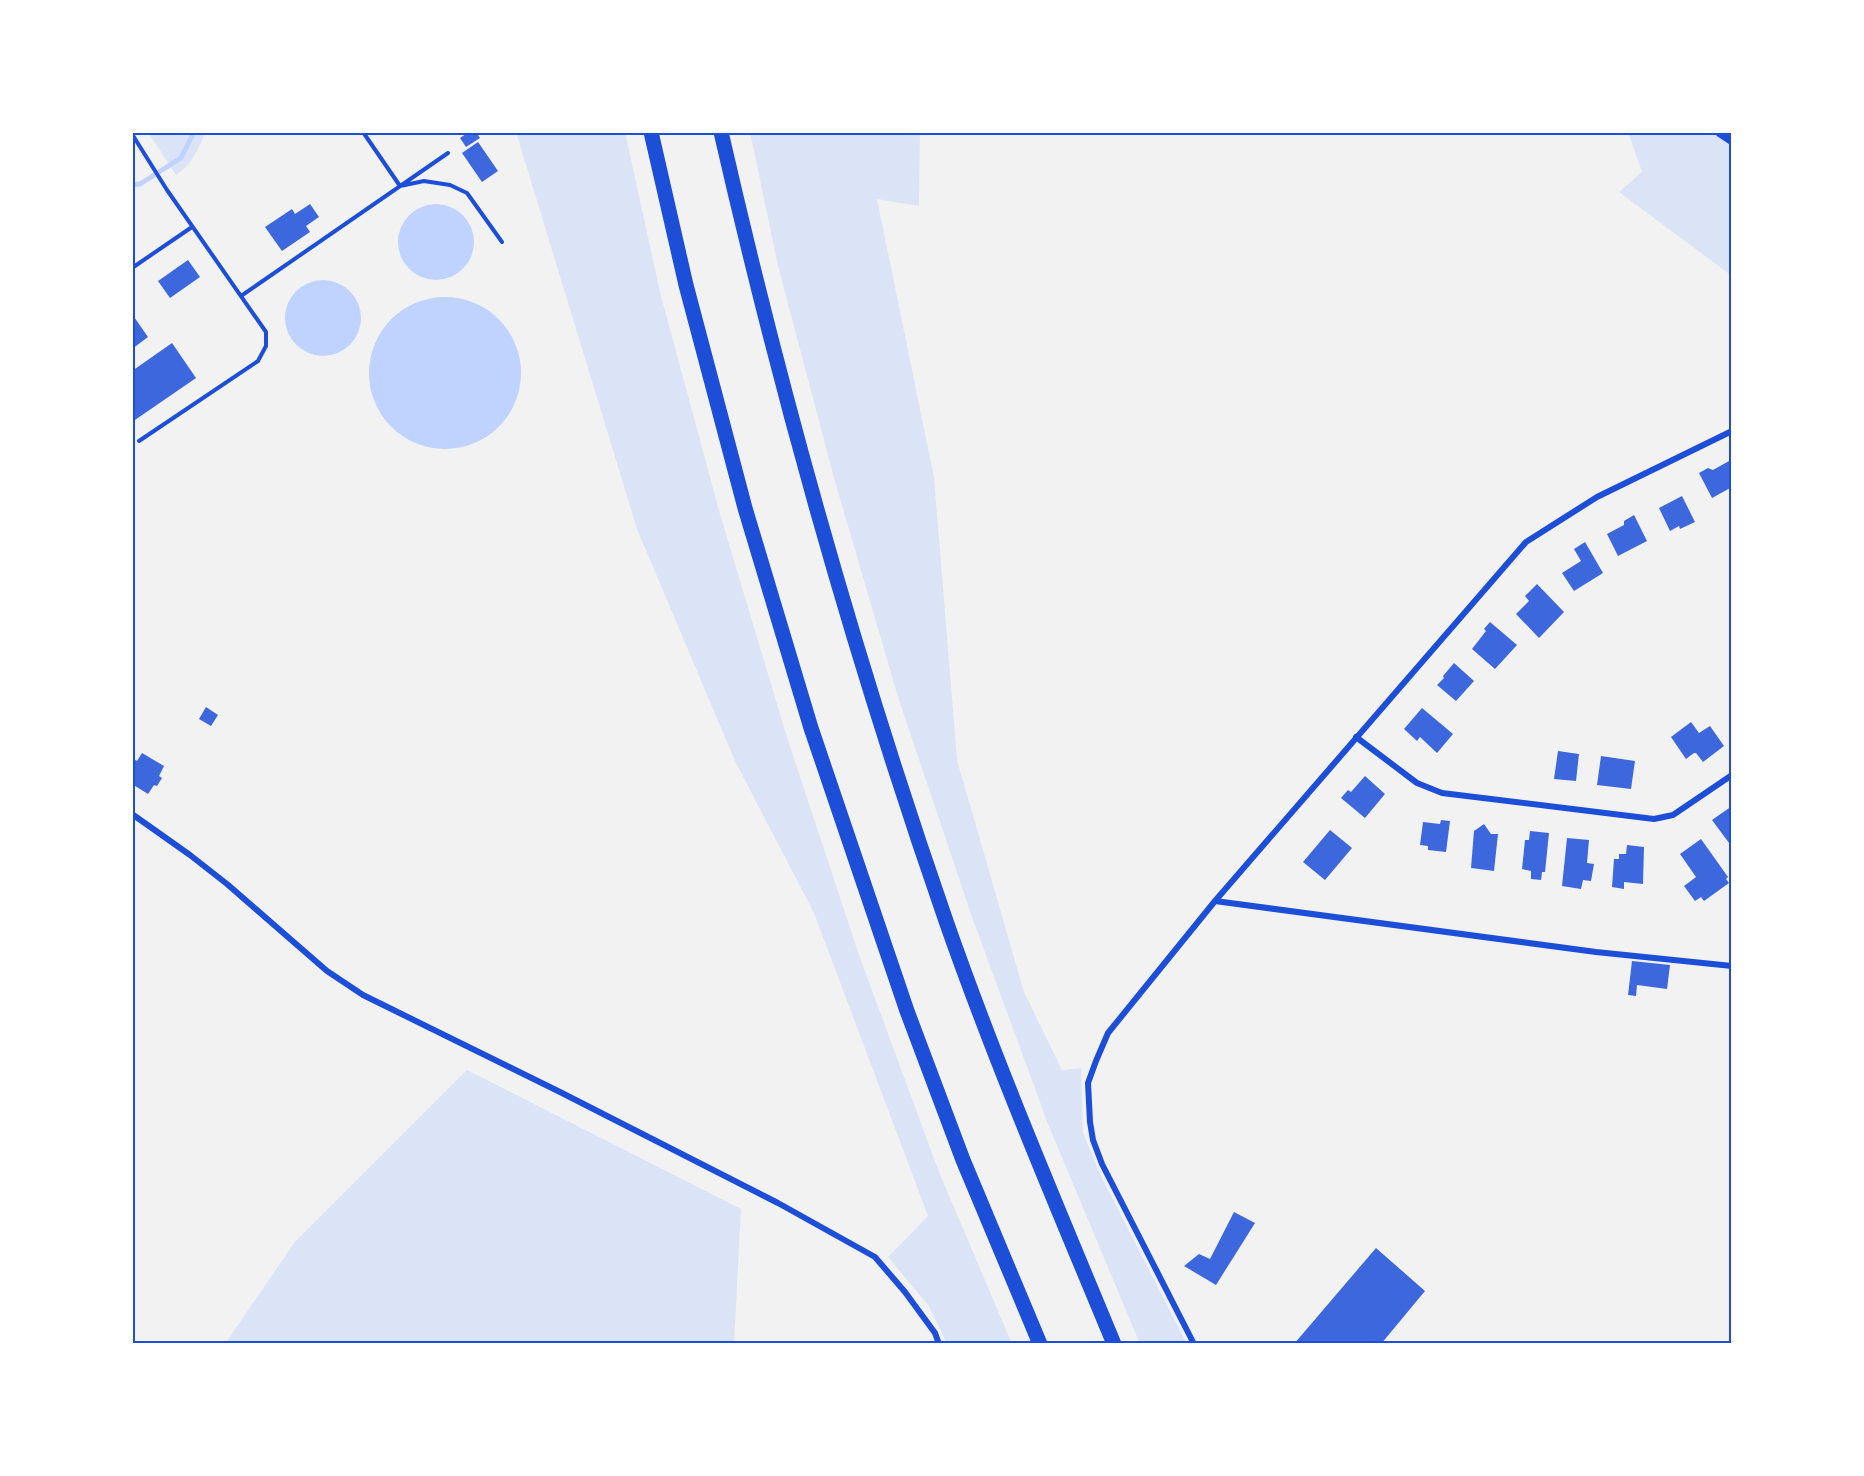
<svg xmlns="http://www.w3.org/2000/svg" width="1864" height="1476" font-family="'Fira Sans',sans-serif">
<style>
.green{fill:#dbe4f7}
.water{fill:#bfd3fe}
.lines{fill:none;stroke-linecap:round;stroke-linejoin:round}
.stream{stroke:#bfd3fe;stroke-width:5}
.building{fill:#3d67dc}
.service{stroke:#1d4ed8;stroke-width:4}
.minor{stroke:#1d4ed8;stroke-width:6}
.secondary{stroke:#1d4ed8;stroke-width:10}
.motorway{stroke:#1d4ed8;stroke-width:15}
.neatline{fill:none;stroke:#1d4ed8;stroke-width:2}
</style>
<rect width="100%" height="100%" fill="#f2f2f2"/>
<path class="green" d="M148,132H206C198,149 192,165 176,175Z
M516,132H625L660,292L720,514L786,734L859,955L939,1172L1012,1344H947L929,1306L888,1257L928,1216L814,913L735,761L637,529Z
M750,132H920L919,206L877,199L934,477L957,760L1024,992L1062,1070L1081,1068L1083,1133L1101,1176L1187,1344H1140L1048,1124L972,917L898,697L834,478L778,266Z
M1628,132H1732V276L1619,192L1642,172Z
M467,1070L741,1209L734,1344H225L294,1243Z"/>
<path class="water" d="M398 242a38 38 0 1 1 76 0a38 38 0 1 1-76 0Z
M285 318a38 38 0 1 1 76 0a38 38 0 1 1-76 0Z
M369 373a76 76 0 1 1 152 0a76 76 0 1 1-152 0Z"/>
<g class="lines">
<path class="stream" d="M132,185L140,184L181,158L194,132"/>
</g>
<path class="building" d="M469,132H476L480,138L466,147L460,138Z
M478,142L498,171L482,182L462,153Z
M310,204L319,217L306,226L310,232L282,251L265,227L292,209L295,214Z
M188,260L200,277L170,298L158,281Z
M132,314L148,337L132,349Z
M172,343L196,378L132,422V371Z
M1729,461L1732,468V487L1712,498L1699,473L1708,468L1713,470Z
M1682,496L1695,522L1680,529L1679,526L1670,531L1659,508Z
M1634,515L1647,541L1618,556L1607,534L1624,525V521Z
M1585,542L1603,573L1574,591L1562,573L1581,561L1574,549Z
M1537,584L1564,612L1539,638L1516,614L1529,601L1525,596Z
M1490,622L1517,645L1495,669L1472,649L1486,631L1484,629Z
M1454,663L1474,681L1456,701L1437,685L1444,678L1443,676Z
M206,707L218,715L211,726L199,719Z
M1422,708L1453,734L1437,753L1420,737L1417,741L1404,729Z
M1691,722L1699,733L1710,726L1724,746L1703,762L1696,753H1694L1686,759L1671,737Z
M1558,751L1579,754L1576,781L1554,779Z
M142,753L164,766L159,776L162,778L157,786L154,785L148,794L132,784V758L137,761Z
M1601,756L1635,761L1631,789L1597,785Z
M1365,776L1385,794L1365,818L1341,798L1348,790L1351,792Z
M1732,806V847L1712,820Z
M1441,820L1450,821L1446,852L1428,850V846L1420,845L1423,822L1440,824Z
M1484,824L1491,834H1498L1494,871L1471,868L1474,831Z
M1330,830L1352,848L1325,880L1303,862Z
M1530,831L1549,833L1545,872H1542L1541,880L1531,879V871L1522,869L1525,840H1529Z
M1567,838L1589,840L1587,863L1594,864L1591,881L1583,880L1581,889L1562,886Z
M1701,839L1728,877L1726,879L1729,883L1704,901L1701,897L1695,901L1684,886L1696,877L1680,854Z
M1627,845L1644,847L1643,884L1624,882V889L1612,887L1614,859H1619V854H1626Z
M1632,961L1670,965L1667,989L1637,985L1636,996L1628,995Z
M1234,1212L1255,1223L1216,1285L1184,1266L1199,1254L1210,1259Z
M1376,1248L1425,1291L1381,1344H1294Z"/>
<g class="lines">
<path class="service" d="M363,132L400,186L424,181L450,185L467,193L502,242
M132,134L167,190L266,332V346L258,361L139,441
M132,268L192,227
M241,296L448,153"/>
<path class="minor" d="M1356,737L1417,783L1442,793L1654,819L1673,815L1732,775
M132,814L190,855L227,884L327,971L363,995L560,1092L778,1203L875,1257L905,1292L935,1333L939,1344
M1215,901L1596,952L1732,966
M1194,1344L1102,1164L1093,1140L1090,1122L1088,1083L1096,1061L1108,1033L1215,901L1526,542L1597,497L1732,431"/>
<path class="secondary" d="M1720,132L1732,140"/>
<path class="motorway" d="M651,132L686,285L745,508L811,728L907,1011L963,1160L1040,1344
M721,132C782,399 856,662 946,921C996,1064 1056,1204 1114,1344"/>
</g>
<rect width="1864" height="1476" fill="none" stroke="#ffffff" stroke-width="267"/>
<rect x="134" y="134" width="1596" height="1208" class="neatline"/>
</svg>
